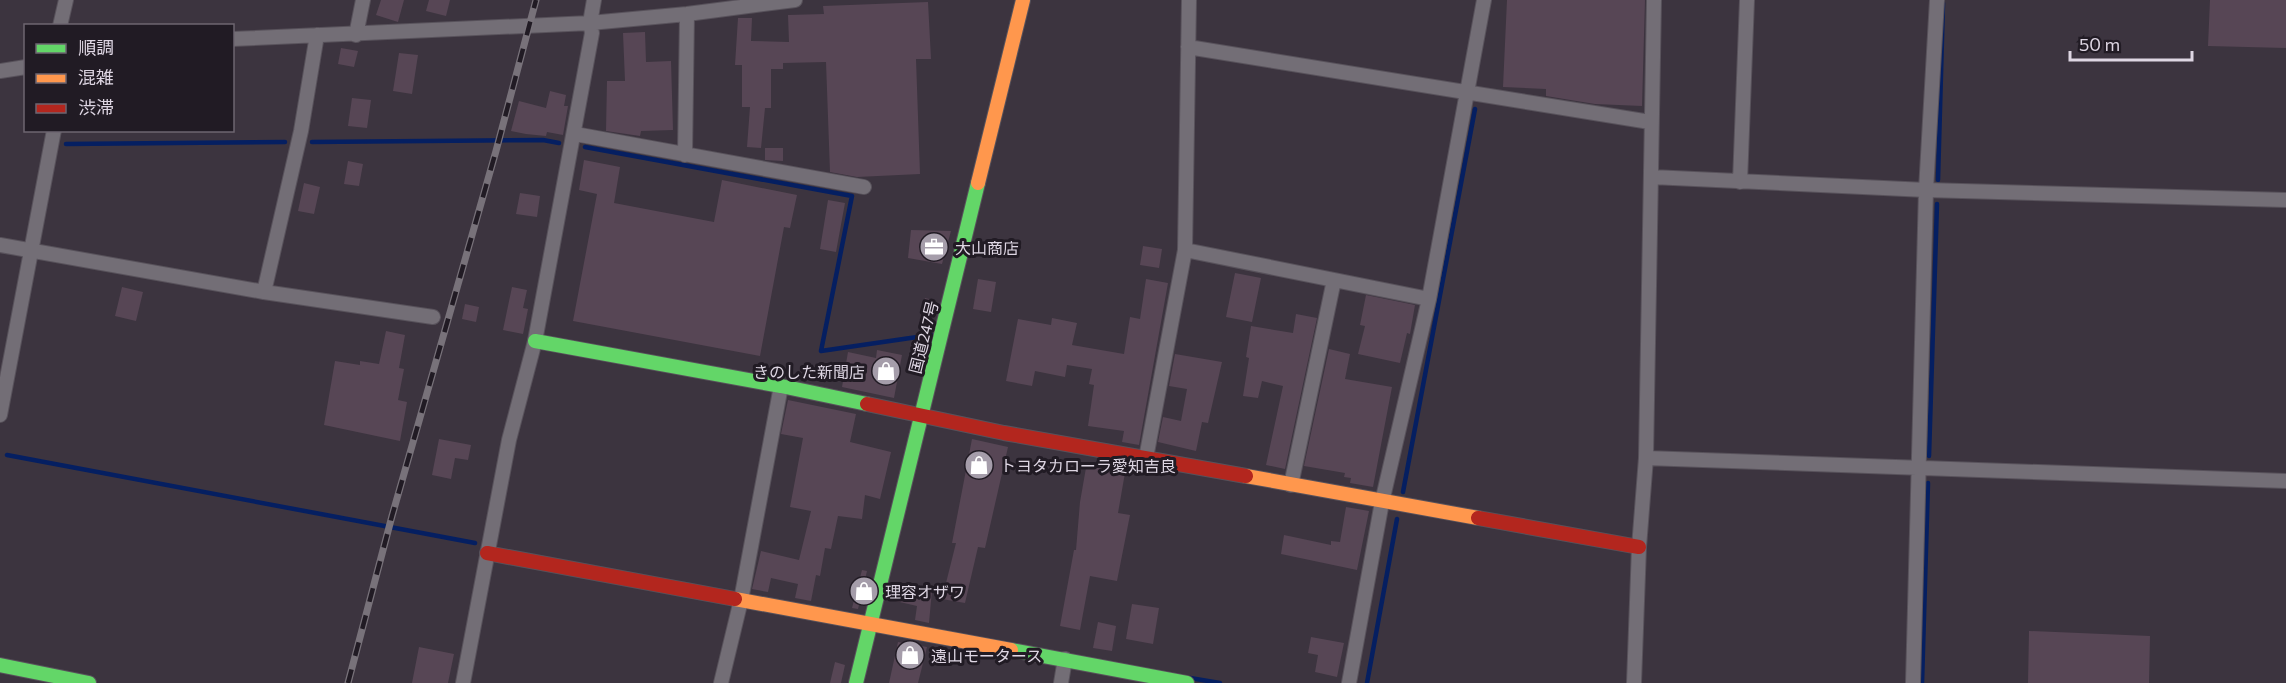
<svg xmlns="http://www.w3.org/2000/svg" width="2286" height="683" font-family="Commissioner,'Noto Sans JP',sans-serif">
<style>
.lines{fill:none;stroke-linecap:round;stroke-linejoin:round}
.stream{stroke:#051f61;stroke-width:4.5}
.building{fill:#574655}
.street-casing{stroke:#58525b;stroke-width:16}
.fast-casing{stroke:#58525b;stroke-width:16}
.slow-casing{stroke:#58525b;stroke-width:16}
.jam-casing{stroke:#58525b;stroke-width:16}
.street{stroke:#736e76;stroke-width:14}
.fast{stroke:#63d668;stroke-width:14}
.slow{stroke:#ff974d;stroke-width:14}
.jam{stroke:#b3261e;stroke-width:14}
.rail-casing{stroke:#78727a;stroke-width:7}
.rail{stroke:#211b24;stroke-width:4.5;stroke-dasharray:14;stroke-linecap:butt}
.labels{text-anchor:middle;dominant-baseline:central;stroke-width:6;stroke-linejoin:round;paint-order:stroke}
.poi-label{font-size:16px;fill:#ded6e3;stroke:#211b24;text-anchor:start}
.street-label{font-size:16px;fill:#ded6e3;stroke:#211b24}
</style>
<rect width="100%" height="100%" fill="#3c343f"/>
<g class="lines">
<path class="stream" d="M312,142L543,140L559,143
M66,144L285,142
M585,147L852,196L821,351L931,335
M1938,180L1943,3
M7,455L475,543
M1929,456L1937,204
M1403,492L1475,109
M1190,678L1220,683
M1367,683L1397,519
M1922,683L1928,483"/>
</g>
<path class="building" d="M381,0H404L398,22L376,15Z
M429,0H450L446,16L426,11Z
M1507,0H1645L1642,106L1595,104L1546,96V89L1503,87Z
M2210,0H2286V48L2208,46Z
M928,2L931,59H916L920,174L857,177L830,172L826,62L783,63V69H771V108H765L761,148L747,147L750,107H742V65H735L738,18H752L751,41L789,42L788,15L824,14L823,6Z
M645,32L646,62L671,61L673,130L641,131L640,136L606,131L607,81H625L623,33Z
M341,48L358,51L354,67L338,64Z
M399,53L418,55L412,94L393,91Z
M550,91L566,95L564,106H568L563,135L547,132L546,136L526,134L511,131L519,101L546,108Z
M352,98L371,100L367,128L348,126Z
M765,148H783V161L765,160Z
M584,160L620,167L614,203L714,222L722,180L797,195L790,228L784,227L760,356L573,321L597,194L579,190Z
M348,161L363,164L359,186L344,184Z
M304,183L320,187L314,214L298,211Z
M520,193L540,196L537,217L516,214Z
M828,200L845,203L836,252L820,249Z
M911,230L951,231L942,264L908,258Z
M1143,246L1162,249L1159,268L1140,265Z
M1235,273L1261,278L1252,322L1226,317Z
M978,279L996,282L991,312L973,309Z
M1146,279L1168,283L1139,445L1122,442L1124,431L1088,426L1094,385L1089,384L1092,369L1067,365L1065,377L1035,371L1032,386L1006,381L1018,319L1051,325L1052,318L1077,323L1072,345L1124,354L1130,317L1140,319Z
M122,287L143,292L136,321L115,316Z
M512,287L527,290L523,308L528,309L523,334L503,330Z
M1366,295L1415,305L1410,334L1407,333L1400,363L1358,354L1365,326L1360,325Z
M925,298L933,300L927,325L919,323Z
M465,304L479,307L476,322L462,319Z
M1296,314L1317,318L1285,469L1266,465L1283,386L1262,381L1258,398L1243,396L1249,358L1246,357L1251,326L1293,333Z
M386,331L405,335L399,368L404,369L398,400L407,402L400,441L324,425L335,361L360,365V361L379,364Z
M1329,349L1350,354L1345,379L1392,387L1373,487L1350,483L1351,478L1344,477L1345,473L1304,466Z
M877,350L902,355L894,398L842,387L848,352L876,358Z
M1175,354L1222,362L1208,423L1202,422L1196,451L1158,442L1163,417L1181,421L1187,389L1169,386Z
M788,400L856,414L850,442L891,452L880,499L865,495L862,519L838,516L831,549L825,548L820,576L816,575L811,601L795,598L798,584L771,578L768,592L752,589L761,551L799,560L811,511L790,507L803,438L781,434Z
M439,439L471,445L468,460L455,458L451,479L432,475Z
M972,439L1008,447L985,548L978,547L965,603L942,599L956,543H952Z
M1087,462L1126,467L1118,513L1130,515L1117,581L1090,576L1080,630L1060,626L1074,550H1076L1080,502Z
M1346,507L1369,511L1357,570L1281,554L1284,535L1331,545V541L1340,542Z
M862,570L867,571L858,609L852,608Z
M895,586L918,590L919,589L932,590L929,623L915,620L917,606L891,600Z
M1132,604L1159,608L1153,644L1126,639Z
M1098,622L1116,626L1112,651L1093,648Z
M2029,631L2150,636L2149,683H2028Z
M1311,637L1344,643L1337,677L1315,672L1318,655L1308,653Z
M898,642L927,647L918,683H889Z
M419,647L454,654L448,683H412Z
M835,662L845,665L841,683H830Z"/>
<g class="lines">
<g class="street-casing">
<path id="street" d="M60,26L66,0
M356,35L363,0
M232,39L590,23L687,14L795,0
M1188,47L1650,122
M0,71L26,67
M575,134L864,187
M685,155L687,14
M1652,177L1926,190L2286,200
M1740,182L1747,0
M0,245L264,292L433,317
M1185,250L1429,299
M264,292L301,131L317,35
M0,415L54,130
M1146,458L1185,250L1189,0
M1646,458L2286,481
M1291,485L1334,280
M463,683L509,440L535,341L592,33L590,23L594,0
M721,683L741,600L781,386
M1061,683L1065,659
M1349,683L1382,502L1429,299L1484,0
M1634,683L1639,547L1646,458L1654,0
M1913,683L1926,190L1937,0"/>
</g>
<g class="fast-casing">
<path id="fast" d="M535,341L781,386L867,404
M1011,650L1187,683
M0,665L89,683
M856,683L978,183"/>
</g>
<g class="slow-casing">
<path id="slow" d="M978,183L1023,0
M1246,476L1478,518
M735,599L1011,650"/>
</g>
<g class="jam-casing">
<path id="jam" d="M867,404L1004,433L1246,476
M1478,518L1639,547
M487,553L735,599"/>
</g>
<use href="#street" class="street"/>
<use href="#fast" class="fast"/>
<use href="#slow" class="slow"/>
<use href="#jam" class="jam"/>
<g class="rail-casing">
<path id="rail" d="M348,683L392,516L496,151L536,0"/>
</g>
<use href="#rail" class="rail"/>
</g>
<defs>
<g id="office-disc" transform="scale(1.5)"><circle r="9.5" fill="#a59daa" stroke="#211b24"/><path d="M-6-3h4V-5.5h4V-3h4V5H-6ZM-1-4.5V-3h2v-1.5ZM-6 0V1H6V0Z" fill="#fff"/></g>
<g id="shop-disc" transform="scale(1.5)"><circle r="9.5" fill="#a59daa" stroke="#211b24"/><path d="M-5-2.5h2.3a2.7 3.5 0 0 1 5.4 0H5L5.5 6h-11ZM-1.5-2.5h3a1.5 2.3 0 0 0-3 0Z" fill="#fff"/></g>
</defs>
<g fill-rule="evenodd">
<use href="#office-disc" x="934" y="247"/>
<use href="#shop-disc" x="886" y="371"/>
<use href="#shop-disc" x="979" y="465"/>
<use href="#shop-disc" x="864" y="591"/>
<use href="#shop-disc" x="910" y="655"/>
</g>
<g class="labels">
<g class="poi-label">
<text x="955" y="247">大山商店</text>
<text x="865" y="371" text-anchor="end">きのした新聞店</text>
<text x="1000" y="465">トヨタカローラ愛知吉良</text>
<text x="885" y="591">理容オザワ</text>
<text x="931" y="655">遠山モータース</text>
</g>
<g class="street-label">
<text transform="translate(923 337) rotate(-76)">国道247号</text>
</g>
</g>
<rect x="24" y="24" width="210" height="108" fill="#211b24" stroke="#6d6670" stroke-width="1.5"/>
<rect x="36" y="44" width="30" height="9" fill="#63d668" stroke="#6d6670" stroke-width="1.5"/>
<text x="78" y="54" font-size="18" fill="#ded6e3">順調</text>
<rect x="36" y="74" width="30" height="9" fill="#ff974d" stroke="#6d6670" stroke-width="1.5"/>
<text x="78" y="84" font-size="18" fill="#ded6e3">混雑</text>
<rect x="36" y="104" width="30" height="9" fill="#b3261e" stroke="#6d6670" stroke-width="1.5"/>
<text x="78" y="114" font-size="18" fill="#ded6e3">渋滞</text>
<path d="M2070 51v9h122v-9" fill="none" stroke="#ded6e3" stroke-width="3"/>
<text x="2079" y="51" font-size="18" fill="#ded6e3" stroke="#211b24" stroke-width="4.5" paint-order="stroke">50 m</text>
</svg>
